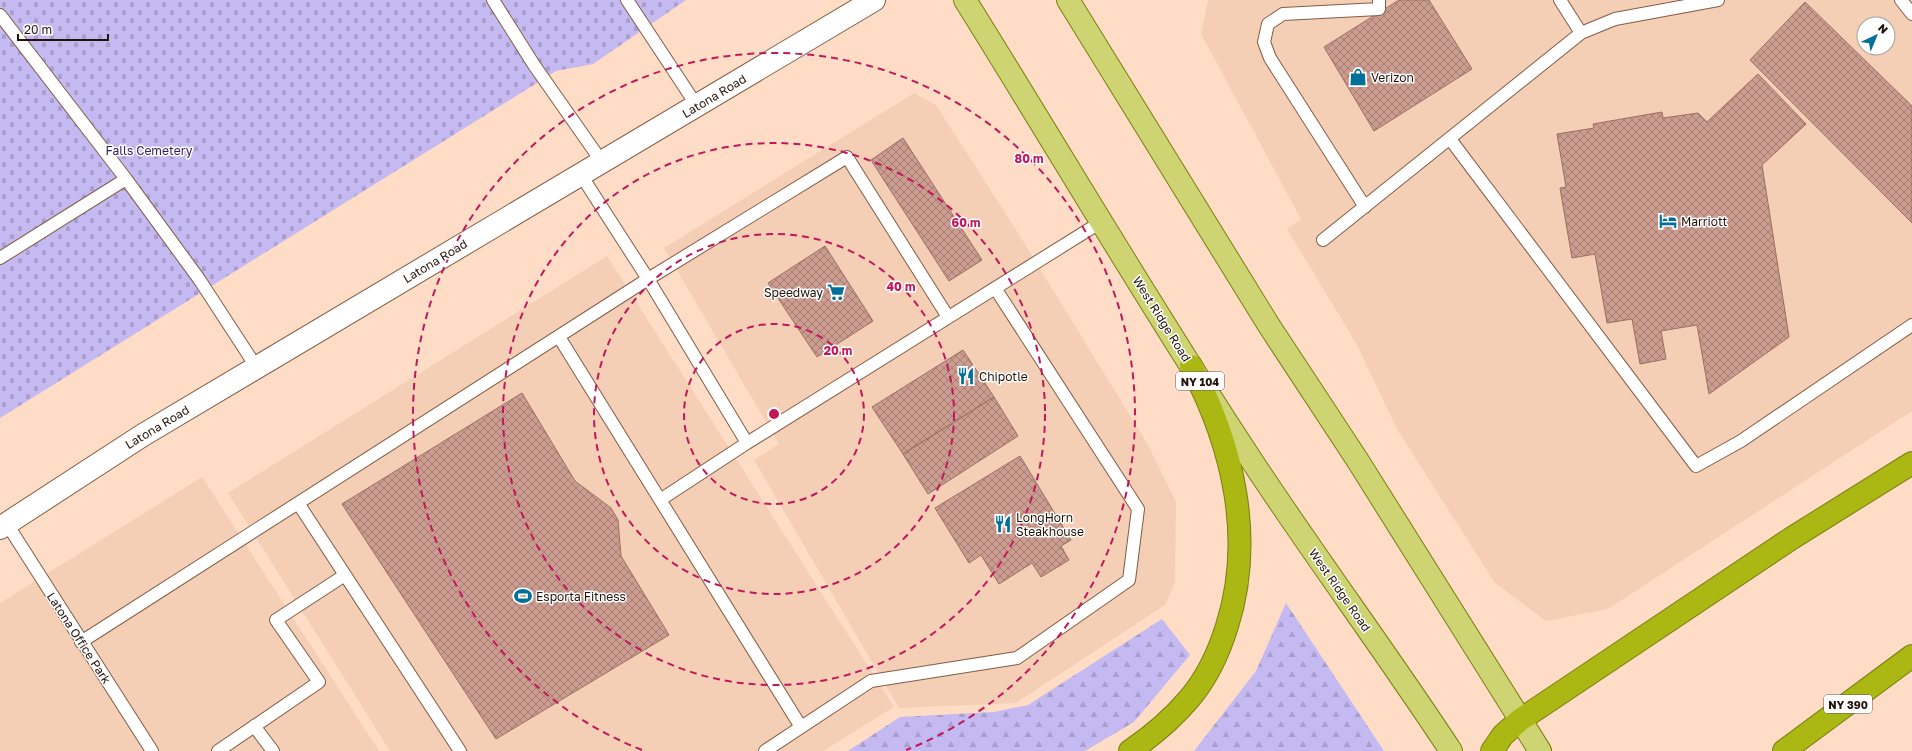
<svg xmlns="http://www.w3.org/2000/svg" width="1912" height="751" font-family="'Golos Text',sans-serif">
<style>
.built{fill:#f5ceb6;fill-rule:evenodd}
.forest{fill:url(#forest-firs)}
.cemetery{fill:url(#cemetery-stones)}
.building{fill:url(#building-cross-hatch);stroke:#9b6e63}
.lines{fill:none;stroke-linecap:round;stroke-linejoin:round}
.lane-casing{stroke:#815d45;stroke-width:14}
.secondary-casing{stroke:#815d45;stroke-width:24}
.primary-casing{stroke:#7b7e10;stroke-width:24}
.highway-casing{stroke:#7b7e10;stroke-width:24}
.lane{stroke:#fff;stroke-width:12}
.secondary{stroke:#fff;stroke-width:22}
.primary{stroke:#cdd471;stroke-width:22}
.highway{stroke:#abb713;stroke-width:22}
.ring{fill:none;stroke:#c2185b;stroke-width:2;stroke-dasharray:7 5}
.labels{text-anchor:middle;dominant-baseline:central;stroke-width:3;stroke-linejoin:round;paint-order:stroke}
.shield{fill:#fff;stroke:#645a54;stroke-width:1}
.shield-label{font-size:11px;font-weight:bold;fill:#22130a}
.poi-label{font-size:12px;fill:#22130a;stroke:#fff;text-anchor:start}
.street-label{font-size:12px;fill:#22130a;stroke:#fff}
.park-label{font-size:12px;fill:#331b60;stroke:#fff}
.centre{fill:#c2185b;stroke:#fff;stroke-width:2}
.ring-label{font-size:12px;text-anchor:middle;font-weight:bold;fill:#c2185b;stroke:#fff;stroke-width:3;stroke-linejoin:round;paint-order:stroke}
</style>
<defs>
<pattern id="forest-firs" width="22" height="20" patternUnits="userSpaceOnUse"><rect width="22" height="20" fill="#c5b9f2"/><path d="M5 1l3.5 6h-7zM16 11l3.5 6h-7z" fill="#a99ece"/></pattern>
<pattern id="cemetery-stones" width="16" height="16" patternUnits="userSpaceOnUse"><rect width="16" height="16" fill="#c5b9f2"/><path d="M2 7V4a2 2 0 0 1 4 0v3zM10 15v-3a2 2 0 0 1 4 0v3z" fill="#a99ece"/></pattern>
<pattern id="building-cross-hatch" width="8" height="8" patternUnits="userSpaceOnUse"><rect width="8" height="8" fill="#cc9c90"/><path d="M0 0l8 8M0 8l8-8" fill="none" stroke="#a57e74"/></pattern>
</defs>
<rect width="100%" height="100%" fill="#fedcc6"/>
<path class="built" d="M1208,0H1912V411L1608,609L1546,621L1495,583L1397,429L1356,343L1287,229L1301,219L1201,34ZM1864,24H1888V48H1864Z
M914,93L936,105L1018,233L1148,445L1176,502L1175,582L1165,605L1016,703L899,708L754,460L779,444L664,248Z
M607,256L894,707L823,751H390L228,493Z
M202,477L379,751H0V603Z"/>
<path class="forest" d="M1286,603L1384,751H1194L1256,671Z
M1162,619L1190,655L1134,722L1085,751H848L900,717L994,712L1028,705Z"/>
<path class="cemetery" d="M0,0H686L593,64L556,71L0,418Z"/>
<path class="building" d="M1399,0H1429L1472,69L1374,131L1324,47Z
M1805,2L1912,106V223L1750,60Z
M1758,74L1806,124L1762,165L1789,337L1709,394L1697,325L1661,331L1666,359L1640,364L1632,319L1607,323L1595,254L1572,258L1560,188L1566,187L1557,134L1594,128L1593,124L1662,112L1663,118L1698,113L1707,122Z
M903,138L982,260L949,281L871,160Z
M825,246L873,321L817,357L768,283Z
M963,350L994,397L903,454L872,407Z
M522,393L575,481L611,508L618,520L621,556L669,635L496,739L342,504Z
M994,397L1018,436L928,494L903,454Z
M1020,456L1071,540L1061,546L1069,560L1041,577L1032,563L999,584L981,555L969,563L935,508Z"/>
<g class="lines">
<g class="lane-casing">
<path id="lane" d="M493,0L534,65L602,162
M627,0L697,106
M1560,0L1581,33
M1901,0L1912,14
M0,15L126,179L199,279L257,368
M1450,139L1696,466L1741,441L1912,325
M581,175L648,279L747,443L1101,222
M1365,207L1270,58L1264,42L1268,24L1283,14L1379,9V0
M1323,240L1581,33L1615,19L1718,0
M0,258L126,179
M559,337L801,727
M660,500L747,443
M298,503L460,751
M7,524L152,751
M81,642L648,279L847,157L948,317
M254,726L273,751
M218,751L319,682L276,620L345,575
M765,751L871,681L1017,658L1129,580L1138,509L995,288"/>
</g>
<g class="secondary-casing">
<path id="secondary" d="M0,528L143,435L874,0"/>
</g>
<g class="primary-casing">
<path id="primary" d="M965,0C1060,152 1151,308 1250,458C1315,557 1386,652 1451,751
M1068,0L1268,324L1358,461L1540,751"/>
</g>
<g class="highway-casing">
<path id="highway" d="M1130,751C1152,736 1172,719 1189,699C1207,678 1219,652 1227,626C1255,538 1233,446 1191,366
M1492,751L1503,735L1520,720L1792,538L1912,463
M1784,751L1912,656"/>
</g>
<use href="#lane" class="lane"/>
<use href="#secondary" class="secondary"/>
<use href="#primary" class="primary"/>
<use href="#highway" class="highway"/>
</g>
<g class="ring">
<circle cx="774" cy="414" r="90"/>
<circle cx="774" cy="414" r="180"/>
<circle cx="774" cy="414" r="271"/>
<path d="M642 750A361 361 0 1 1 906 750"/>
</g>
<defs>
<g id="shop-bare" transform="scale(1.38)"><path d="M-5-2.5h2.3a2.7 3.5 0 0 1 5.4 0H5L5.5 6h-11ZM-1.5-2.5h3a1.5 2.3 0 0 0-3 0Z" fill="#00709b" stroke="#fff" stroke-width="2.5" paint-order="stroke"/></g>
<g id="hotel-bare" transform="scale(1.38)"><path d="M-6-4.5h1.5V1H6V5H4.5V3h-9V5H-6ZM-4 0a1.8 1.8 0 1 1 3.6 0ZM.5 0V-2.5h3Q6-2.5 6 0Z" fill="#00709b" stroke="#fff" stroke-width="2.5" paint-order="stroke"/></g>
<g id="supermarket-bare" transform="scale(1.38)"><path d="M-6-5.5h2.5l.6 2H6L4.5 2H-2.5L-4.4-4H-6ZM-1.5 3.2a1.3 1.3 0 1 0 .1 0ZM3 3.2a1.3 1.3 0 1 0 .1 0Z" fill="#00709b" stroke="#fff" stroke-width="2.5" paint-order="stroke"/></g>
<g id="restaurant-bare" transform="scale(1.38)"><path d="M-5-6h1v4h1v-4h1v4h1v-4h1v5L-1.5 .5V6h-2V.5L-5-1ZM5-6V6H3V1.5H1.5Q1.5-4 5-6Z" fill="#00709b" stroke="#fff" stroke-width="2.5" paint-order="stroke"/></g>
<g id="stadium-bare" transform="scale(1.38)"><path d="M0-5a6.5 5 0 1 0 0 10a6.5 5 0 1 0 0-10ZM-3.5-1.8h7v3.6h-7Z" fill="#00709b" stroke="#fff" stroke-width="2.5" paint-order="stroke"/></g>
</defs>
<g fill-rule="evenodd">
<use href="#shop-bare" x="1358" y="77"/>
<use href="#hotel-bare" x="1668" y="221"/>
<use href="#supermarket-bare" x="836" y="292"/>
<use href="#restaurant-bare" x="966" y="376"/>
<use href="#restaurant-bare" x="1003" y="524"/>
<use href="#stadium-bare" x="523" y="596"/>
</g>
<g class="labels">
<g class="shield">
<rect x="1176" y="372" width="48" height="18" rx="3"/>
<rect x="1824" y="695" width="48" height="18" rx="3"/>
</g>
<g class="shield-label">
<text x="1200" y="381">NY 104</text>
<text x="1848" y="704">NY 390</text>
</g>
<g class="poi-label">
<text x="1371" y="77">Verizon</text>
<text x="1681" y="221">Marriott</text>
<text x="823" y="292" text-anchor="end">Speedway</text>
<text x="979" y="376">Chipotle</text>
<text x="1016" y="517">LongHorn<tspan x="1016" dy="14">Steakhouse</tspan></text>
<text x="536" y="596">Esporta Fitness</text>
</g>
<g class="street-label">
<text transform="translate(714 96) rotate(-31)">Latona Road</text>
<text transform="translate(435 261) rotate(-31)">Latona Road</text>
<text transform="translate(1162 319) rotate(58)">West Ridge Road</text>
<text transform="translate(157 427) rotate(-31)">Latona Road</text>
<text transform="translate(1340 590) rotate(55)">West Ridge Road</text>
<text transform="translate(79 638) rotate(57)">Latona Office Park</text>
</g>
<g class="park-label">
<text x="149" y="150">Falls Cemetery</text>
</g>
</g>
<circle cx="774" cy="414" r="6" class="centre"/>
<g class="ring-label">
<text x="1029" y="163">80 m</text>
<text x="966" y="227">60 m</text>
<text x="901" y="291">40 m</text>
<text x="838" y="355">20 m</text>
</g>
<g transform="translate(1876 36) rotate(44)"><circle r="19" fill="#ffffff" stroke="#a7a19d"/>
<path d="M0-3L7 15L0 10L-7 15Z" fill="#00709b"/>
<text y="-6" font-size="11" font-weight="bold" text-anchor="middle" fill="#22130a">N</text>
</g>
<path d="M18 34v6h90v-6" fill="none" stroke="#22130a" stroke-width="2"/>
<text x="24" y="34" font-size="12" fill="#22130a" stroke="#ffffff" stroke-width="3" paint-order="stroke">20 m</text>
</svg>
